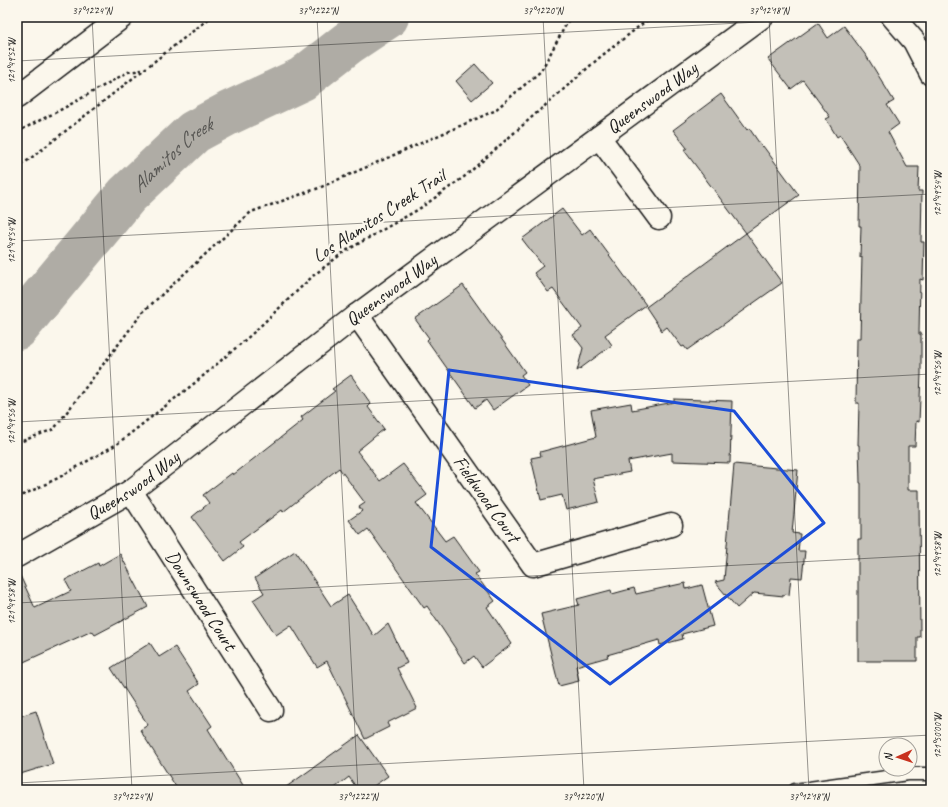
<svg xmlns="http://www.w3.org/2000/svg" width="948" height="807" font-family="Caveat,sans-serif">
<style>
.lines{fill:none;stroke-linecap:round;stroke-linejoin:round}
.river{stroke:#afaca5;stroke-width:44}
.building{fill:#c3c0b8;stroke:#1c1c1c}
.lane-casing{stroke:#1c1c1c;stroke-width:15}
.street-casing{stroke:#1c1c1c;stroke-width:25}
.path{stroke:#1c1c1c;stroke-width:2.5;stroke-dasharray:3 3;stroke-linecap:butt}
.lane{stroke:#fbf7ec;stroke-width:12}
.street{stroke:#fbf7ec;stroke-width:22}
.marked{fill:none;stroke:#1d4ed8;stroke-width:3;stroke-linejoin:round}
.ticks{fill:none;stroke:#1c1c1c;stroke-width:1;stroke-opacity:0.45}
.labels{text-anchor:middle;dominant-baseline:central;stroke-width:4;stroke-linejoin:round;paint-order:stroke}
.street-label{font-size:19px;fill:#1c1c1c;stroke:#fbf7ec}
.water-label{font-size:20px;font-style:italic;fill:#575653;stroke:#fbf7ec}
.neatline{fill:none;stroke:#1c1c1c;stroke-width:1.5}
.ticks-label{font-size:10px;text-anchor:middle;fill:#1c1c1c}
</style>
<rect width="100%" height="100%" fill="#fbf7ec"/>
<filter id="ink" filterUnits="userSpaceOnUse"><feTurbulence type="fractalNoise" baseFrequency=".025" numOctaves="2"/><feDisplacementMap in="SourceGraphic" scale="8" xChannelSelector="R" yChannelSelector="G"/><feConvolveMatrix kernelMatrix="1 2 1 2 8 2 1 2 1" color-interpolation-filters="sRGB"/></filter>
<g filter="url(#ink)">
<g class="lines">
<path class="river" id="s1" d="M17,328L127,195L194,132L229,113L302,79L348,43L387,17"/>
</g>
<path class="building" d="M818,23L828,38L844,26L867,57L894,101L887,105L899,124L888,132L907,167H919L918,191H922L921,242H924L923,280L920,279L919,334H921V374L919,422L916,421L915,446H908V490H919L920,637H917V661H858V539H861V483H860L859,445H858L859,403H856L857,338H860L862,256L860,257L861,226H859L860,166L840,135L837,137L826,119L830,117L803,80L791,89L768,59Z
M475,64L492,83L472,100L456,81Z
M721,94L747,130L749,128L762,147L763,146L799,195L746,233L684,150L687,148L673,130Z
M562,209L582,235L590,229L646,305L605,335L612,345L577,371L583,348L573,335L582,328L553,289L548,292L534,273L543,266L522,239Z
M746,233L782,283L687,350L684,346L682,347L667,327L662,331L646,307Z
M463,285L525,372L521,375L528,385L493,410L486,400L475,408L427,340L429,338L415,319Z
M351,375L371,404L368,407L384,429L357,451L380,481L403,464L427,495L416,503L445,541L453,536L479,572L475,574L495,601L487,607L512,644L482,667L474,656L465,663L427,606L424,608L368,529L360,535L349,520L362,511L359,507L365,503L339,468L283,512L282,510L239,542L243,547L225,561L192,517L209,503L203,495L232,473L233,475L303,420L301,417L335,391L332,389Z
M674,399L732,401L730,463L672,461V453L628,461L630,472L593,479L599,502L566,510L562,495L541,500L531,458L541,456L540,452L596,437L591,410L631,403L632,410L674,402Z
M734,464L798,470L792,533L800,534L798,551H805L802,578L791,577L789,595L785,594L784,596L754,593L737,608L715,582L724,580Z
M295,551L331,606L348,595L374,636L388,624L407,663L397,668L417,708L387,723L389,727L365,739L327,661L317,667L291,625L276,635L253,600L264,593L255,578Z
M120,554L148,607L95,635L92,631L17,665V569L35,608L71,591L65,580L98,563L99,566Z
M685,583L686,589L702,585L713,626L682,634L683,639L660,645L659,640L607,655L608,657L576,666L579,681L559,686L541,614L579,605L577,599L611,590L612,594L634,588L636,594Z
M150,643L159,657L175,647L199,684L189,691L212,726L208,729L246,790H178L140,730L148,725L111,668Z
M36,711L53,764L17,775V717Z
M359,735L388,776L368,790H358L349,777L332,790H282Z"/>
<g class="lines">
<g class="lane-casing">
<path id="lane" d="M795,790L908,774H931"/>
</g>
<g class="street-casing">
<g id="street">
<path d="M893,17L914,41L931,74"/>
<path d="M17,97L122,17"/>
<path d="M599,137L659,218"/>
<path id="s2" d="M357,315L533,565L671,525"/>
<path id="s3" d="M131,491L271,710"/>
<path id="s4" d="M17,556L131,491L357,315L762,17"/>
</g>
</g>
<path class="path" d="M17,132L64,108L128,72L142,70
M17,169L211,17
M17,443L54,429L143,312L251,212L319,188L494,111L541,71L570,17
M17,498L60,477L117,444L196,382L252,334L314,275L344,252L419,209L464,177L599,58L651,17"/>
<use href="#lane" class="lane"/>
<use href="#street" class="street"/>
</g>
</g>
<path class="marked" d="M449,370L734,411L824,523L610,684L431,547Z"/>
<path class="ticks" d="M92,17L132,790M317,17L358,790M543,17L584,790M769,17L809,790M17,61L854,17M17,241L931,194M17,422L931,374M17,603L931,555M17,783L931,735"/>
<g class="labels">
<g class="street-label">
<text stroke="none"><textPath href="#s4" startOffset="784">Queenswood Way</textPath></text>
<text transform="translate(379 216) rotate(-33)">Los Alamitos Creek Trail</text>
<text stroke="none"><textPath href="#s4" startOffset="460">Queenswood Way</textPath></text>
<text stroke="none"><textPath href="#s4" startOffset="136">Queenswood Way</textPath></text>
<text stroke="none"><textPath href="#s2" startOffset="225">Fieldwood Court</textPath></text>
<text stroke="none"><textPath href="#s3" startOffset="130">Downswood Court</textPath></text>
</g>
<g class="water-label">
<text stroke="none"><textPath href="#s1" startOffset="233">Alamitos Creek</textPath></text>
</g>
</g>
<rect width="948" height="807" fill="none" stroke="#fbf7ec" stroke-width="44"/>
<g transform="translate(898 757) rotate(267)"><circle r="19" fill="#fbf7ec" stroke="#a29f99"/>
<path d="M0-3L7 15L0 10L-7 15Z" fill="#c8321e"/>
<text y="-6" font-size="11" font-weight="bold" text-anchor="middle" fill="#1c1c1c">N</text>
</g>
<rect x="22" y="22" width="904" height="763" class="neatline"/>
<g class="ticks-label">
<text x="92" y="14">37°12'24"N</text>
<text x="318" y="14">37°12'22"N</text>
<text x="543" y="14">37°12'20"N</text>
<text x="769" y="14">37°12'18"N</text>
<text transform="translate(11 61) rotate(-90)" y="4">121°49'52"W</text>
<text transform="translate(937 194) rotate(-90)" y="4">121°49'54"W</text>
<text transform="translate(11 241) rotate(-90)" y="4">121°49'54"W</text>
<text transform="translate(937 374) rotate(-90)" y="4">121°49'56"W</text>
<text transform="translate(11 422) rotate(-90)" y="4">121°49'56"W</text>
<text transform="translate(937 555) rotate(-90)" y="4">121°49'58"W</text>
<text transform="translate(11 602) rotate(-90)" y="4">121°49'58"W</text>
<text transform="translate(937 736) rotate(-90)" y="4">121°50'00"W</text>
<text x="132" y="800">37°12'24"N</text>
<text x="358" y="800">37°12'22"N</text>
<text x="583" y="800">37°12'20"N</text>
<text x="809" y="800">37°12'18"N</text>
</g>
</svg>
